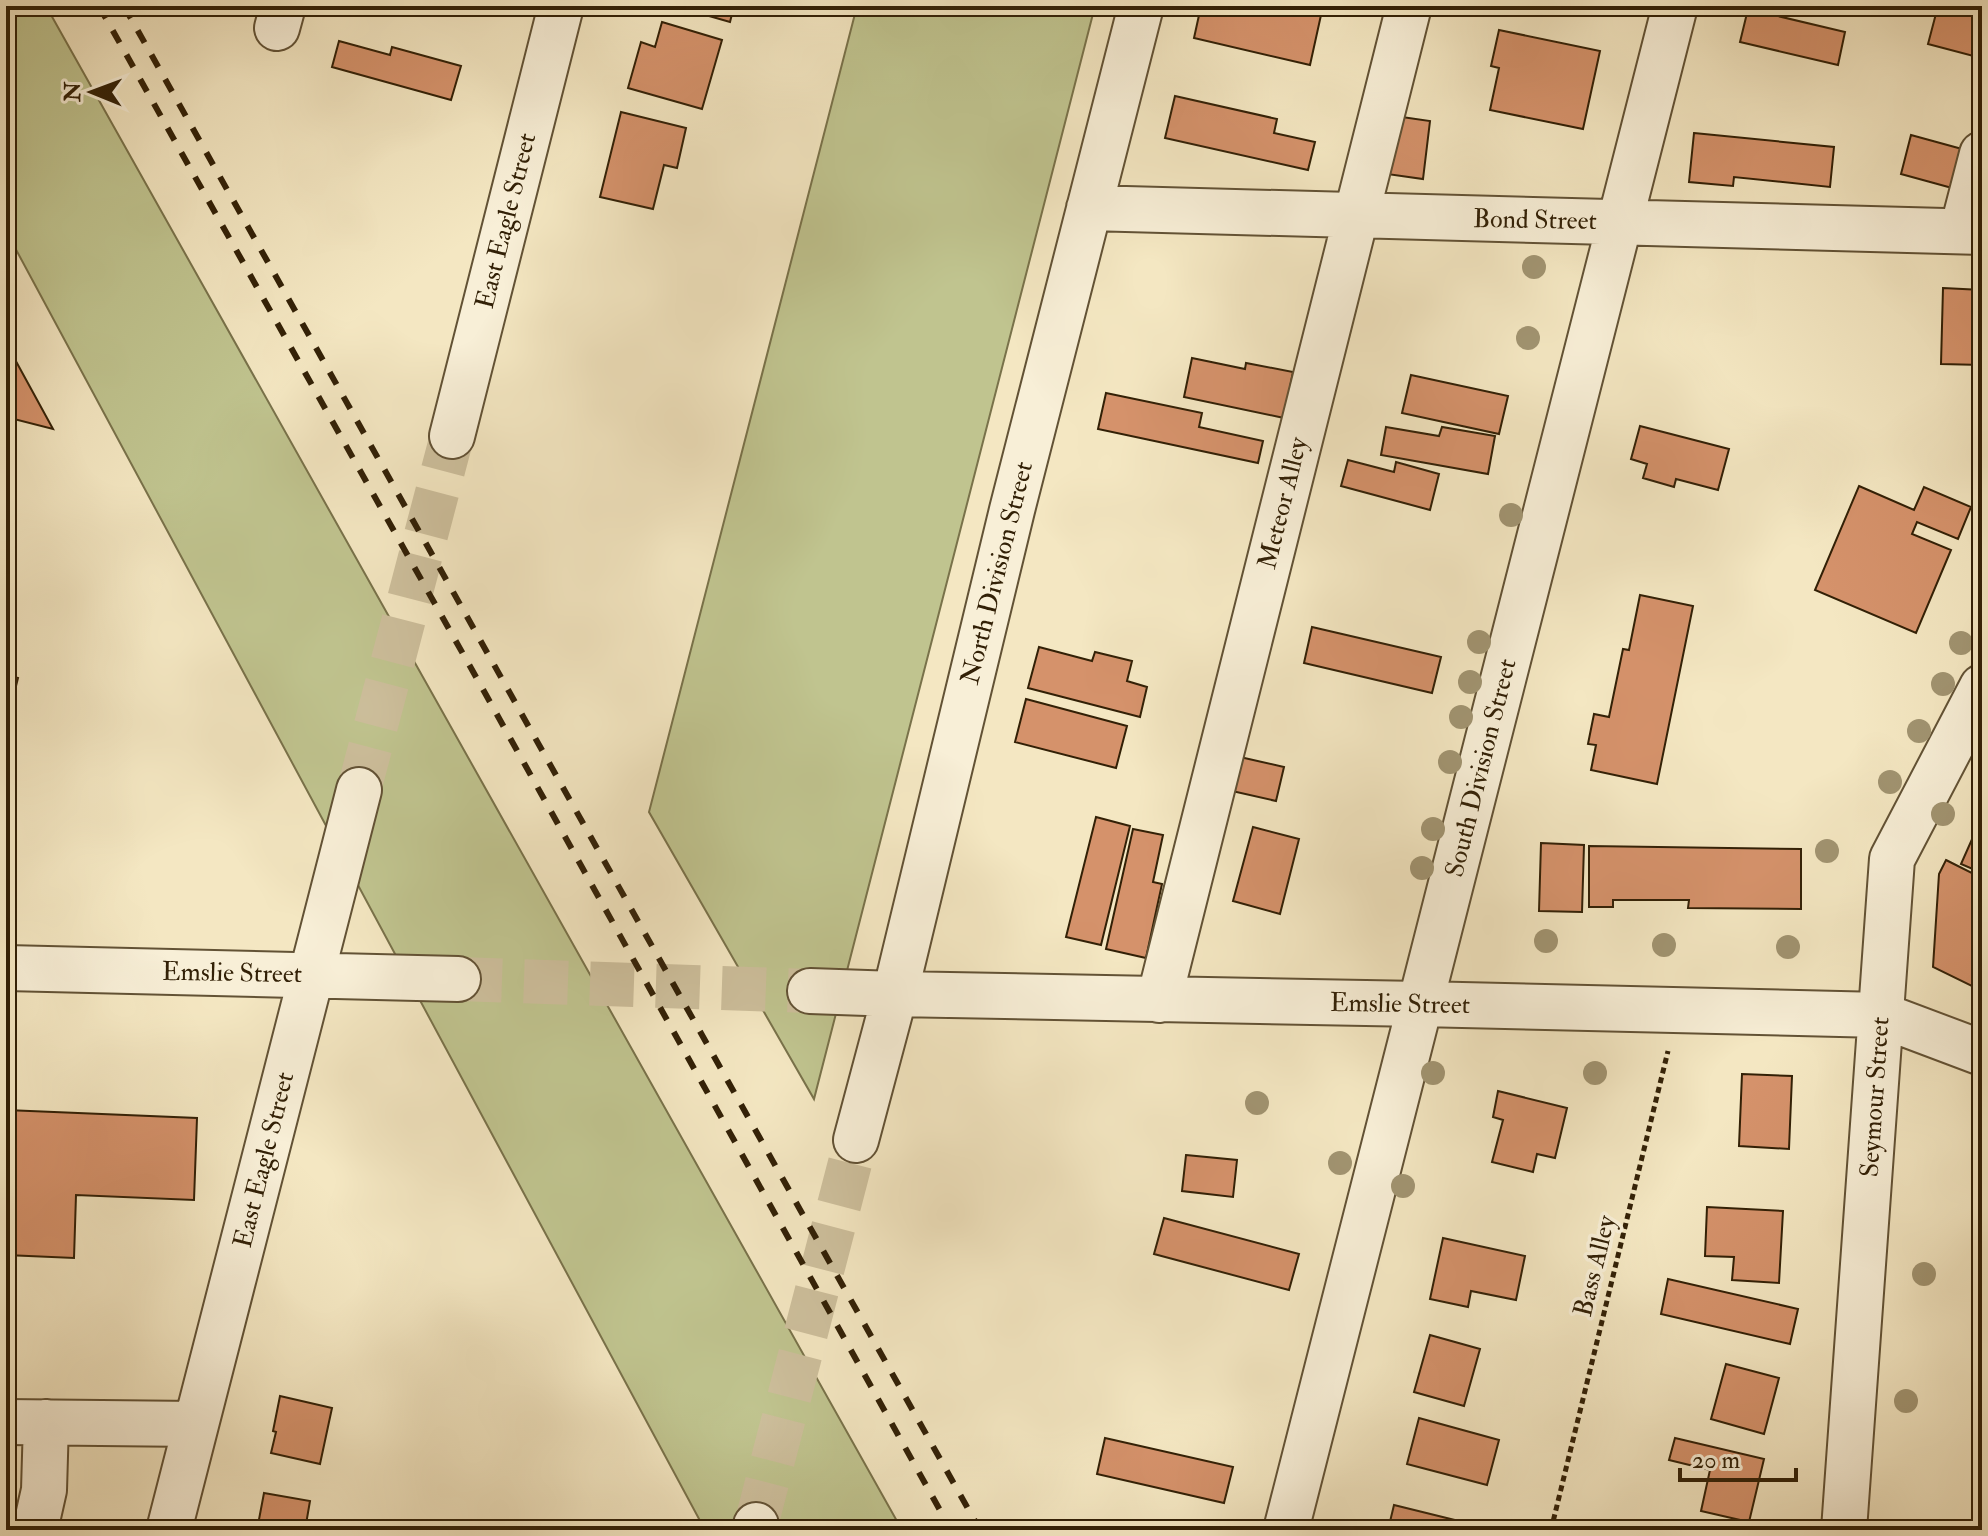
<svg xmlns="http://www.w3.org/2000/svg" width="1988" height="1536" font-family="'IM FELL Double Pica',serif">
<style>
.green{fill:#c0c48f;stroke:#79724a;stroke-width:2}
.building{fill:#d5926b;stroke:#322006;stroke-width:2}
.lines{fill:none;stroke-linecap:round;stroke-linejoin:round}
.minor-tunnel{stroke:#cdbf9c;stroke-width:44;stroke-dasharray:44 22;stroke-linecap:butt}
.minor-casing{stroke:#625235;stroke-width:48}
.path{stroke:#322006;stroke-width:5;stroke-dasharray:6 4;stroke-linecap:butt}
.minor{stroke:#f8efd7;stroke-width:44}
.rail{stroke:#322006;stroke-width:6;stroke-dasharray:14 14;stroke-linecap:butt}
.tree{fill:#a19471}
.labels{text-anchor:middle;dominant-baseline:central;stroke-width:7;stroke-linejoin:round;paint-order:stroke}
.street-label{font-size:26px;fill:#322006;stroke:#f8efd7}
</style>
<rect width="100%" height="100%" fill="#f4e7c2"/>
<filter id="stains"><feTurbulence type="fractalNoise" baseFrequency=".0025" numOctaves="4"/><feColorMatrix values="0 0 0 0 .2 0 0 0 0 .09 0 0 0 0 .02 0 0 0 .5 -.17"/></filter>
<radialGradient id="worn" r=".72"><stop offset=".6" stop-color="#630" stop-opacity="0"/><stop offset="1" stop-color="#630" stop-opacity=".3"/></radialGradient>
<path class="green" d="M6,6H46L902,1530H705L6,231Z
M857,6H1095L814,1099L649,812Z"/>
<path class="building" d="M674,6H734L730,22Z
M1201,6H1323L1310,65L1194,38Z
M1938,6H1948L1982,15L1981,58L1928,44Z
M1748,9L1845,32L1838,65L1740,42Z
M662,22L722,40L702,109L628,88L641,42L655,47Z
M1499,30L1600,51L1583,129L1490,110L1499,68L1491,66Z
M339,41L390,55L392,47L461,66L451,100L332,67Z
M1175,96L1277,119L1274,133L1315,142L1308,170L1165,138Z
M621,112L686,128L677,168L664,165L653,209L600,197Z
M1395,116L1430,121L1423,179L1387,174Z
M1694,133L1834,147L1830,187L1734,177L1733,186L1689,182Z
M1911,135L1962,149L1952,188L1901,174Z
M1943,288L1982,290V365L1941,364Z
M6,343L53,429L6,417Z
M1192,358L1245,369L1246,363L1293,372L1284,418L1184,397Z
M1411,375L1508,396L1499,434L1402,413Z
M1106,393L1202,413L1199,427L1263,441L1258,463L1098,429Z
M1640,426L1729,449L1718,490L1676,479L1674,487L1643,478L1647,464L1631,459Z
M1386,427L1439,436L1442,427L1495,436L1488,474L1381,455Z
M1348,460L1394,472L1396,462L1439,474L1430,510L1341,486Z
M1859,486L1914,510L1924,487L1971,507L1958,539L1917,522L1912,534L1951,550L1916,633L1815,590Z
M1640,595L1693,606L1657,784L1591,770L1596,745L1588,744L1594,714L1609,717L1623,649L1629,650Z
M1312,627L1441,657L1432,693L1304,663Z
M1039,647L1092,661L1095,652L1132,661L1127,681L1147,687L1140,717L1028,688Z
M6,675L18,678L6,726Z
M1026,699L1127,726L1116,768L1015,742Z
M1240,757L1284,767L1276,801L1232,791Z
M1096,817L1130,826L1101,945L1066,937Z
M1981,819L1982,820V873L1961,864Z
M1253,827L1299,839L1280,914L1233,901Z
M1133,829L1163,835L1153,882L1162,884L1146,958L1106,949Z
M1541,843L1584,845L1582,912L1539,911Z
M1589,846L1801,849V909L1688,908L1689,900H1613V907H1589Z
M1946,860L1982,878V991L1933,967L1939,874Z
M1742,1074L1792,1076L1789,1149L1739,1146Z
M1498,1091L1567,1108L1555,1158L1537,1154L1533,1172L1492,1162L1503,1120L1493,1117Z
M6,1110L197,1118L194,1200L76,1195L74,1258L6,1255Z
M1186,1155L1237,1160L1233,1197L1182,1191Z
M1707,1207L1783,1211L1779,1283L1732,1280L1734,1257L1705,1256Z
M1164,1218L1299,1254L1289,1290L1154,1254Z
M1443,1238L1525,1256L1516,1300L1471,1291L1468,1307L1430,1299Z
M1668,1279L1798,1309L1790,1344L1661,1314Z
M1430,1335L1480,1349L1464,1406L1414,1392Z
M1726,1364L1779,1378L1764,1434L1711,1419Z
M280,1396L332,1408L320,1464L271,1453L276,1432L273,1431Z
M1419,1418L1499,1440L1487,1485L1407,1464Z
M1105,1438L1233,1467L1224,1503L1097,1474Z
M1675,1438L1764,1459L1749,1522L1701,1511L1710,1470L1669,1460Z
M264,1493L310,1501L305,1530H257Z
M1394,1505L1467,1523L1465,1530H1388Z"/>
<g class="lines">
<path class="minor-tunnel" d="M359,790L452,436
M458,979L810,991
M756,1525L856,1140"/>
<g class="minor-casing">
<path id="minor" d="M277,28L283,6
M1089,208L1982,232
M1962,231L1982,154
M452,436L561,6
M6,968L458,979
M810,991L895,994L1420,1004L1881,1015L1982,1053
M1159,1000L1409,6
M856,1140L895,994L1012,510L1141,6
M6,1422L196,1424
M35,1530L44,1490L46,1422
M169,1530L359,790
M755,1530L756,1525
M1286,1530L1675,6
M1844,1530L1892,859L1982,687"/>
</g>
<path class="path" d="M1978,1397L1982,1399
M1551,1530L1668,1051"/>
<use href="#minor" class="minor"/>
<path class="rail" d="M99,6L485,693L951,1530
M124,6L980,1530"/>
</g>
<g class="tree">
<circle cx="1534" cy="267" r="12"/>
<circle cx="1528" cy="338" r="12"/>
<circle cx="1511" cy="515" r="12"/>
<circle cx="1479" cy="642" r="12"/>
<circle cx="1961" cy="643" r="12"/>
<circle cx="1470" cy="682" r="12"/>
<circle cx="1943" cy="684" r="12"/>
<circle cx="1461" cy="717" r="12"/>
<circle cx="1919" cy="731" r="12"/>
<circle cx="1450" cy="762" r="12"/>
<circle cx="1890" cy="782" r="12"/>
<circle cx="1943" cy="814" r="12"/>
<circle cx="1433" cy="829" r="12"/>
<circle cx="1827" cy="851" r="12"/>
<circle cx="1422" cy="868" r="12"/>
<circle cx="1546" cy="941" r="12"/>
<circle cx="1664" cy="945" r="12"/>
<circle cx="1788" cy="947" r="12"/>
<circle cx="1433" cy="1073" r="12"/>
<circle cx="1595" cy="1073" r="12"/>
<circle cx="1257" cy="1103" r="12"/>
<circle cx="1340" cy="1163" r="12"/>
<circle cx="1403" cy="1186" r="12"/>
<circle cx="1924" cy="1274" r="12"/>
<circle cx="1906" cy="1401" r="12"/>
</g>
<g class="labels">
<g class="street-label">
<text transform="translate(1535 220) rotate(1)">Bond Street</text>
<text transform="translate(506 221) rotate(-76)">East Eagle Street</text>
<text transform="translate(1283 503) rotate(-76)">Meteor Alley</text>
<text transform="translate(997 573) rotate(-76)">North Division Street</text>
<text transform="translate(1481 768) rotate(-76)">South Division Street</text>
<text transform="translate(232 973) rotate(1)">Emslie Street</text>
<text transform="translate(1400 1004) rotate(1)">Emslie Street</text>
<text transform="translate(1875 1097) rotate(-86)">Seymour Street</text>
<text transform="translate(264 1160) rotate(-76)">East Eagle Street</text>
<text transform="translate(1595 1266) rotate(-76)">Bass Alley</text>
</g>
</g>
<rect width="1988" height="1536" fill="none" stroke="#f4e7c2" stroke-width="32"/>
<rect x="8" y="8" width="1972" height="1520" fill="none" stroke="#322006" stroke-width="4"/>
<rect x="16" y="16" width="1956" height="1504" fill="none" stroke="#322006" stroke-width="2"/>
<g transform="translate(92 92) rotate(271)" stroke="#f8efd7" stroke-width="6" paint-order="stroke">
<path d="M0-6L14 30L0 20L-14 30Z" fill="#322006"/>
<text y="-12" font-size="22" font-weight="bold" text-anchor="middle" fill="#322006">N</text>
</g>
<path d="M1680 1468v12h116v-12" fill="none" stroke="#322006" stroke-width="4"/>
<text x="1692" y="1468" font-size="24" fill="#322006" stroke="#f8efd7" stroke-width="6" paint-order="stroke">20 m</text>
<rect width="100%" height="100%" filter="url(#stains)"/>
<rect width="100%" height="100%" fill="url(#worn)"/>
</svg>
